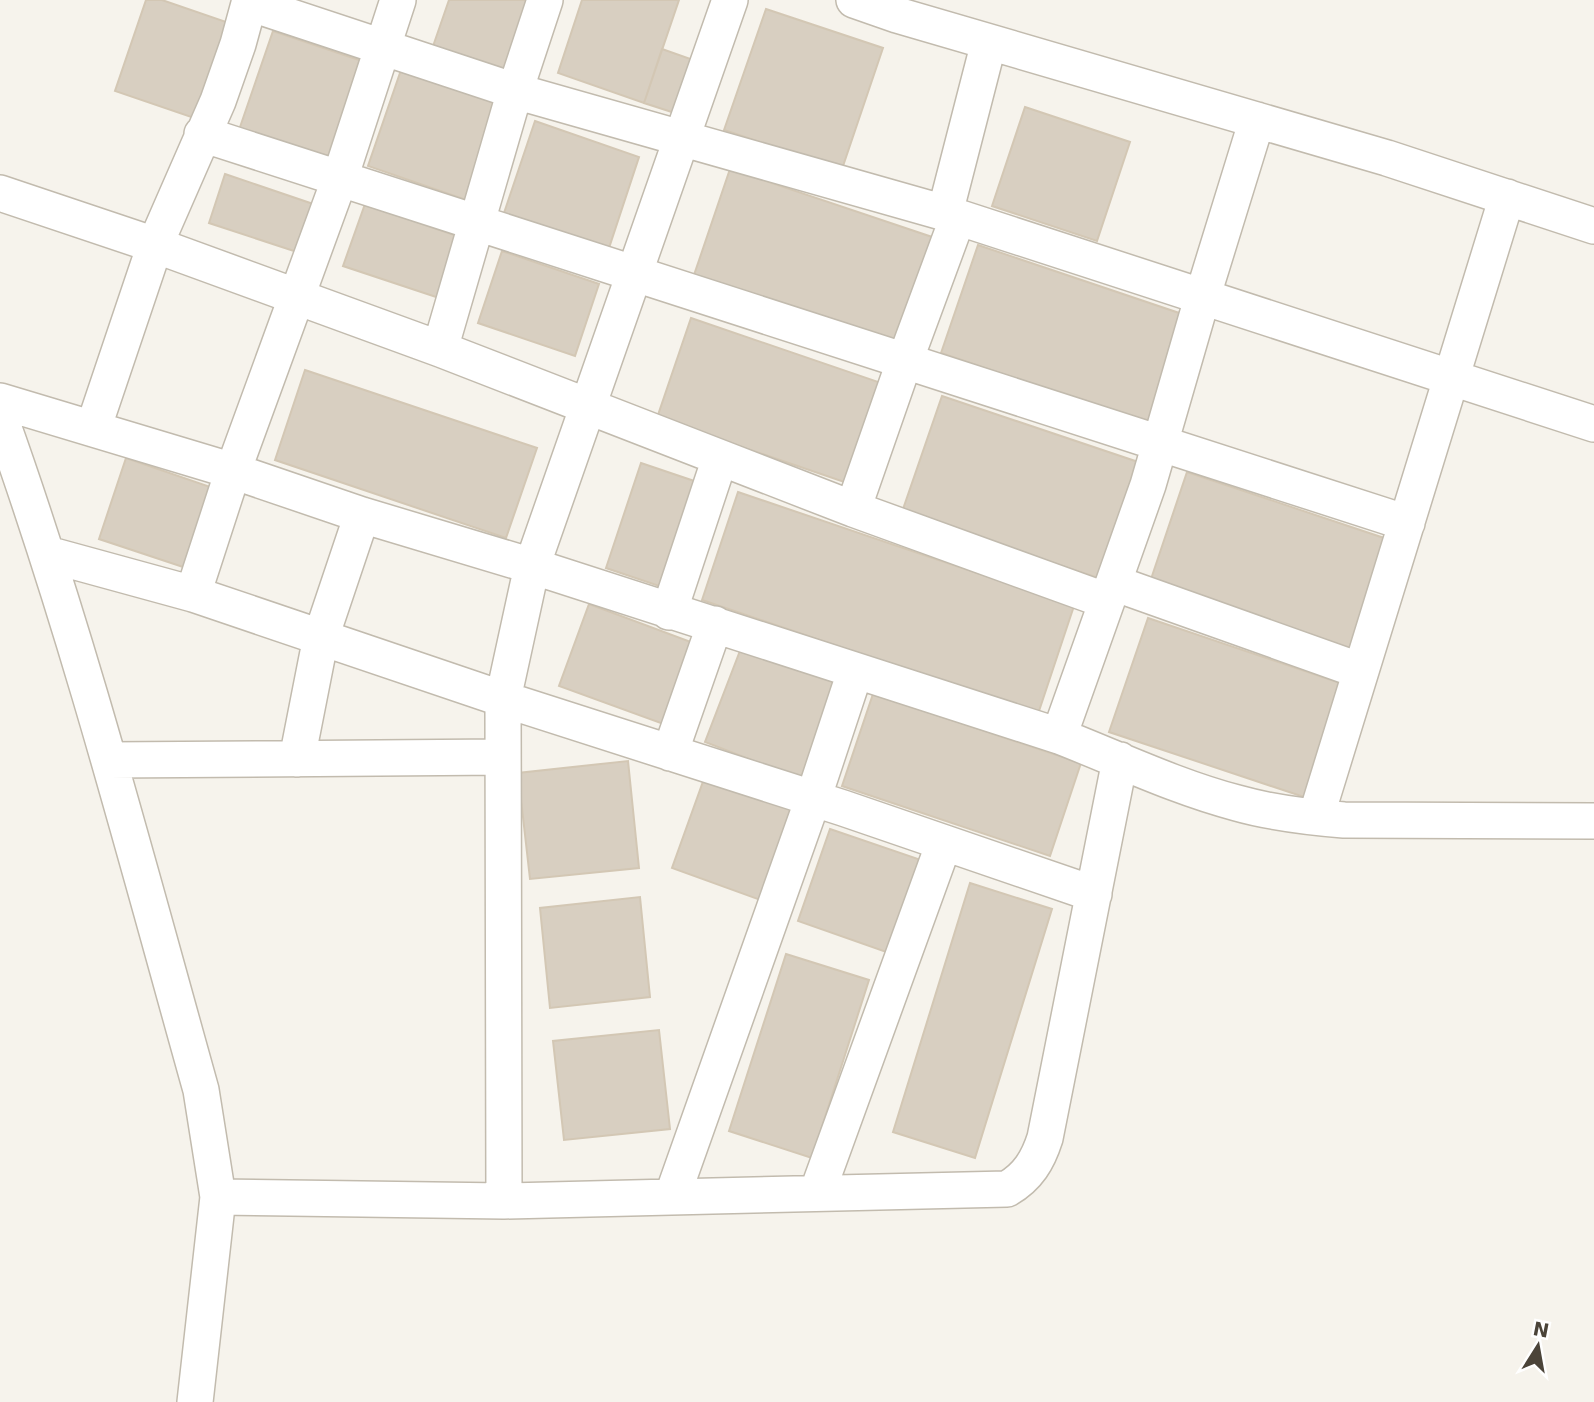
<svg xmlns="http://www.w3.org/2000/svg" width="1594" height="1402" font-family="'DejaVu Sans',sans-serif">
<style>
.building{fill:#d8cfc1;stroke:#d3c7b4;stroke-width:2}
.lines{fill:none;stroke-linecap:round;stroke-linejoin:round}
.minor-casing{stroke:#c2bbae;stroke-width:38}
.minor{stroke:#fff;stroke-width:35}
</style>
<rect width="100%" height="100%" fill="#f6f3ec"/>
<path class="building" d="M146,0H162L235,25L203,121L115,91Z
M449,0H535L508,78L431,52Z
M582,0H679L644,103L558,73Z
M766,9L883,48L842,169L724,130Z
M273,31L371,64L338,163L239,130Z
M662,49L702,63L684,116L644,103Z
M401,70L504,105L472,202L368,166Z
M1025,107L1130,142L1097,241L992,206Z
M535,121L639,157L609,248L504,213Z
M730,169L941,240L903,350L693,278Z
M225,174L319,206L303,254L209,223Z
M365,204L460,237L439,298L343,266Z
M978,245L1188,316L1151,424L941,353Z
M502,251L599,284L575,356L478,323Z
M691,318L890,386L856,486L657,418Z
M305,370L537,448L506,538L275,460Z
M942,396L1150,466L1110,582L902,512Z
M126,458L222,491L195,571L99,539Z
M641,463L703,484L668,589L606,568Z
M1187,472L1393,541L1356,652L1150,582Z
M738,492L1074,606L1038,714L702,600Z
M589,604L699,645L669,726L559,686Z
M1148,618L1346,685L1307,798L1109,732Z
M743,643L847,683L808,782L705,742Z
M873,694L1081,763L1050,856L842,786Z
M628,761L639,868L530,879L518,773Z
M705,776L799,810L766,902L672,868Z
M830,829L924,861L892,954L798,921Z
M970,883L1052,909L975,1158L893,1132Z
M640,897L650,997L550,1008L540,908Z
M786,954L869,980L812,1158L729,1131Z
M659,1030L670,1129L564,1140L553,1041Z"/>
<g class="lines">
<g class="minor-casing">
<path id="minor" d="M854,0L897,15L1387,158L1594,226
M249,3L515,91L945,213L1594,424
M202,134L1407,523
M0,193L155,245L440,349L853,509L1107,601L1059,736C1118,759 1176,787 1237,803C1272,813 1308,817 1344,820L1594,821
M945,213L989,42
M440,349L515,91L545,0
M0,401L233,471L362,515L532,566L1059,736
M0,417C79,638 138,865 201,1090L218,1197L195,1402
M93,429L155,245L218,101L238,44L250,0
M853,509L899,377L958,217
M47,554L193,594L503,699L843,808L1094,894
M1114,583L1361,671
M193,594L233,471L340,178L398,0
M1107,601L1148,485L1203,295L1257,120
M669,612L720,458
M670,753L715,624
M297,759L321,637L362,515
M109,760L503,757
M1316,817L1507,197
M817,1193L944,843
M218,1197L504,1201L1007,1189C1028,1177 1038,1160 1045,1138L1120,760
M672,1197L813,799L855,672
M504,1201L503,699L532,566L730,0"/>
</g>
<use href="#minor" class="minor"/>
</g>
<g transform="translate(1538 1346) rotate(11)" stroke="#ffffff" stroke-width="5" paint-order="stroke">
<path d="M0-5L12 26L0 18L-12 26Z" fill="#4b4439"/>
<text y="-10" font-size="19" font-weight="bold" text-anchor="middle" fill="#4b4439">N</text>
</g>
</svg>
